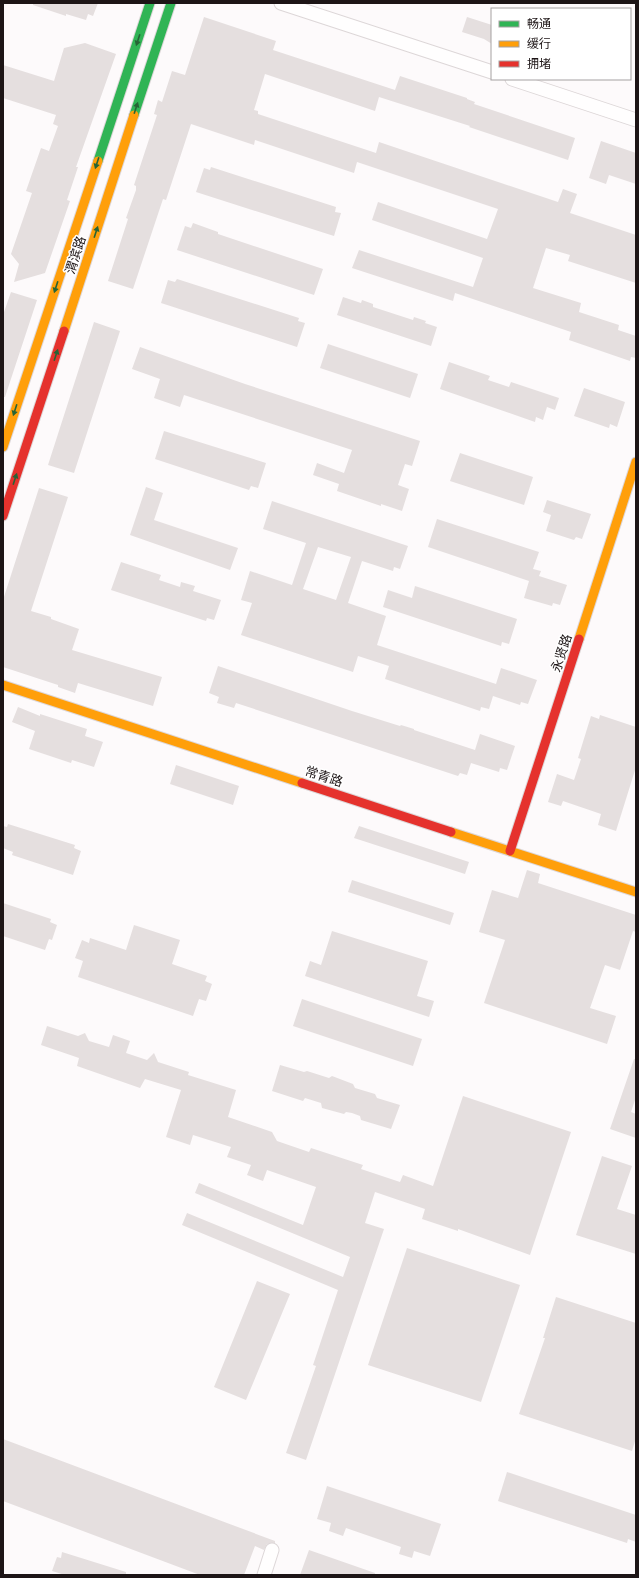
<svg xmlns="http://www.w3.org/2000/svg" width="639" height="1578" font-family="'Exo 2','Noto Sans SC',sans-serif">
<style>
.building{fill:#e5dfdf;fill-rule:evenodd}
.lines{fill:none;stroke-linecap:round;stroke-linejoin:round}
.street-casing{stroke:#ddd7d8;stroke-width:15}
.fast-casing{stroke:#ddd7d8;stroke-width:11}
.slow-casing{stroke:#ddd7d8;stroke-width:11}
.jam-casing{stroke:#ddd7d8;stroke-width:11}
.street{stroke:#fffefe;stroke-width:13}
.fast{stroke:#30b455;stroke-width:9}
.slow{stroke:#ff9f0a;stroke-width:9}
.jam{stroke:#e5322d;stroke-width:9}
.oneway{fill:#266436}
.labels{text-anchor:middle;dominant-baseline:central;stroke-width:3;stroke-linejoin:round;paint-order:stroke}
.street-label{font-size:13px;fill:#1d1516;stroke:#fff}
</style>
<rect width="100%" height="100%" fill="#fdfafb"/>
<path class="building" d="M33,3H98L93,16L88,14L86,20L66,14V16L33,5Z
M204,17L276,41L273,50L395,90L400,76L467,98V99L475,102L474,104L575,138L568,160L469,127L470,126L379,97L375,111L265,74L254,110L258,111V114L376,153L379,142L558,202L563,189L577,194L570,213L636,235V283L568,261L570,255L546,248L533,288L581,303L579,312L619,325L618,330L636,336V358L631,357L630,361L569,340L571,332L455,293L453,301L352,268L359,250L473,287L483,258L372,220L378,202L487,239L498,209L357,162L354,173L255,140L254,145L191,124L166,200L163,199L133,289L108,281L128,219L126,218L136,190V186L134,185L157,115L154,114L158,100L162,102L172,71L185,75Z
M467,17L492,25V44L484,39L462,32Z
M85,43L116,54L76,167H78L67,200L70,201L45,273L14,282L19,264L11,254L32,193L26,191L41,148L49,151L58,126L53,124L56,115L3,98V65L54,81L64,48Z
M601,141L636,153V184L609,175L606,184L589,178Z
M211,167L336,207L335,212L341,213L334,236L196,192L204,168L210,170Z
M193,223L218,232V234L323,269L314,295L177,250L185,226L191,228Z
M177,279L299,318L298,321L305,323L297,347L161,303L168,280L175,282Z
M11,292L37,300L5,397H3V315Z
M343,297L361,303L362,300L373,304V307L413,320L414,317L426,321L425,323L437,327L431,346L337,315Z
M94,322L120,331L74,473L48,465Z
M328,344L418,374L410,398L320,368Z
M140,347L245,384L420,441L412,466L405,464L398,485L409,489L402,511L381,504V506L337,491L339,484L313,475L317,463L344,473L352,450L184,395L180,407L154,398L160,379L132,369Z
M449,362L490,376L488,380L509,387L511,382L559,398L555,410L547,407L543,420L536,417L535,422L440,389Z
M584,388L625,402L617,427L610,424L609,428L574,416Z
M164,431L266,463L258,488L251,486L249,490L155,459Z
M460,453L533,477L524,505L450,481Z
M146,487L163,493L154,520L238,548L230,570L130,535Z
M39,488L68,497L31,611L51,617V619L79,629L72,650L162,677L153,706L78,683L75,693L58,687V685L3,667V600Z
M547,500L591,514L582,539L576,537L574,540L546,531L551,515L543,512Z
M272,501L408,546L400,569L394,567L393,571L362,561L348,603L386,616L377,645L496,684L501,668L537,680L528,704L521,702L520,705L493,696L489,709L481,707L480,711L385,679L389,666L358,656L353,672L241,635L252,603L241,600L250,571L292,585L306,543L263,529ZM318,547L351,557L336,600L303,589Z
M437,519L539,552L533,569L541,571L539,576L567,585L560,605L553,603L552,606L524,598L529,581L428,547Z
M121,562L161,575L159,580L180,587L181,582L195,586L193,591L221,600L214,620L207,618L206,621L111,590Z
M415,586L517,619L509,644L502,642L501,646L383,607L388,590L412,598Z
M218,666L352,711L400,726L401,725L414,729V730L475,750L480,734L515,746L507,770L500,768L499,772L471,763L467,775L460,773L458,776L236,703L234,708L217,703L219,697L209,693Z
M18,707L40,716V714L87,729L85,736L103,742L94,767L72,760L71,763L29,749L35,731L12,722Z
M600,715L636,727V767L616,831L598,825L601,814L563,801L561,806L548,802L557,774L574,780L581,759L578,758L591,716L599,719Z
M176,765L239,786L233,805L170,784Z
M8,824L75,845L74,848L81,851L73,875L12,855L13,852L3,848V826L7,827Z
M359,826L469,862L465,874L354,838Z
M527,870L540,874L538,883L636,915V932L633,931L620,970L605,965L590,1008L616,1016L607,1044L484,1003L505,940L479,932L492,890L518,898Z
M352,880L454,913L450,925L348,892Z
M3,903L51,919L50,922L57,925L52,940L49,939L45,950L3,936Z
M134,925L180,940L172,964L207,976L205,981L212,984L206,1001L199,999L193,1016L78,977L83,961L75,958L82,940L89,943L90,938L126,950Z
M332,931L428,961L417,996L434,1001L429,1017L305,976L310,961L321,965Z
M302,999L422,1039L413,1066L293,1026Z
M47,1026L78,1036L85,1033L89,1041L109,1047L113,1035L130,1041L126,1053L147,1060L154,1053L158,1062L189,1072L188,1075L236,1090L228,1117L272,1132L277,1141L309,1152L311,1148L363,1165L361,1169L400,1182L403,1175L433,1186L463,1096L571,1132L530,1255L458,1229V1231L422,1219L425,1209L375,1192L365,1223L384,1229L306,1460L286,1453L316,1366L313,1365L338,1290L182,1225L187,1213L343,1277L350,1257L195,1193L199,1183L303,1225L316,1187L267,1170L263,1181L247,1175L251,1165L227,1157L231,1147L193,1135L190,1145L166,1137L181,1090L145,1079L140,1088L77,1066L79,1058L41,1045Z
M634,1059H636V1097L631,1112L636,1114V1138L610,1129Z
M280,1065L304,1072L307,1071L329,1078L332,1076L353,1084L355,1088L375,1094L377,1098L400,1105L391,1129L361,1120L360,1116L352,1113L346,1112L344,1114L322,1108L321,1103L305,1098L303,1101L272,1091Z
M602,1156L632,1166L617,1209L636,1215V1254L576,1235Z
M407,1248L520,1285L481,1402L368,1365Z
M257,1281L290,1294L246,1400L214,1387Z
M556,1297L636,1323V1438L632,1451L519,1414L545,1338H543Z
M3,1439L275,1541V1543L267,1544L264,1550L255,1546L244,1575H200L3,1501Z
M507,1472L636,1515V1542L628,1539L627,1543L498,1501Z
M327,1486L441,1524L430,1556L414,1551L412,1558L399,1554L401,1547L346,1528L343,1536L329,1531L331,1523L317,1519Z
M309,1550L375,1573V1575H300Z
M62,1552L126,1572V1575H65L52,1571L57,1557L61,1558Z"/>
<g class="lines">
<g class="street-casing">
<path id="street" d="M281,3L492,72
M512,79L636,120
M264,1575L272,1550"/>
</g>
<g class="fast-casing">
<path id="fast" d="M134,115L171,3
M98,161L150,3"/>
</g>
<g class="slow-casing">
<path id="slow" d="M64,331L134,115
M3,447L98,161
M579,639L636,462
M3,685L302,783
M451,832L636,892"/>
</g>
<g class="jam-casing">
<path id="jam" d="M3,516L64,331
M302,783L451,832
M510,851L579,639"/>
</g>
<use href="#street" class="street"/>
<use href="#fast" class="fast"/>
<use href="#slow" class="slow"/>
<use href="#jam" class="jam"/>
</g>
<defs><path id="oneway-solid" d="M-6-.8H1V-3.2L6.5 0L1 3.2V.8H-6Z"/></defs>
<g class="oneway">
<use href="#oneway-solid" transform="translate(138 40) rotate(108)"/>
<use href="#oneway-solid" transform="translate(136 108) rotate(-72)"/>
<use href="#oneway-solid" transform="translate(97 163) rotate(108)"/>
<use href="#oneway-solid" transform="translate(96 232) rotate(-72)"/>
<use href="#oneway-solid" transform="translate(56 287) rotate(108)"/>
<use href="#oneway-solid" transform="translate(56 355) rotate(-72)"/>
<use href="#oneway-solid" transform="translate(15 410) rotate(108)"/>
<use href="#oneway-solid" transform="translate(15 479) rotate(-72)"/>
</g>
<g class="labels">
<g class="street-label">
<text transform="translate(75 255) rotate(-72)">渭滨路</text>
<text transform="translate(561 653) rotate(-72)">永贤路</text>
<text transform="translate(324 776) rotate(18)">常青路</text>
</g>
</g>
<rect width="639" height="1578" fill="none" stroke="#1d1516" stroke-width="8"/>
<rect x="491" y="8" width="140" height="72" fill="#ffffff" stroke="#a5a1a2"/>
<rect x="499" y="21" width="20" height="6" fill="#30b455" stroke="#a5a1a2"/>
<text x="527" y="28" font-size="12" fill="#1d1516">畅通</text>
<rect x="499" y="41" width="20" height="6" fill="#ff9f0a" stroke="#a5a1a2"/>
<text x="527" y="48" font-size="12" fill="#1d1516">缓行</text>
<rect x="499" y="61" width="20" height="6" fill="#e5322d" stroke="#a5a1a2"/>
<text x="527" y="68" font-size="12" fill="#1d1516">拥堵</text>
</svg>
